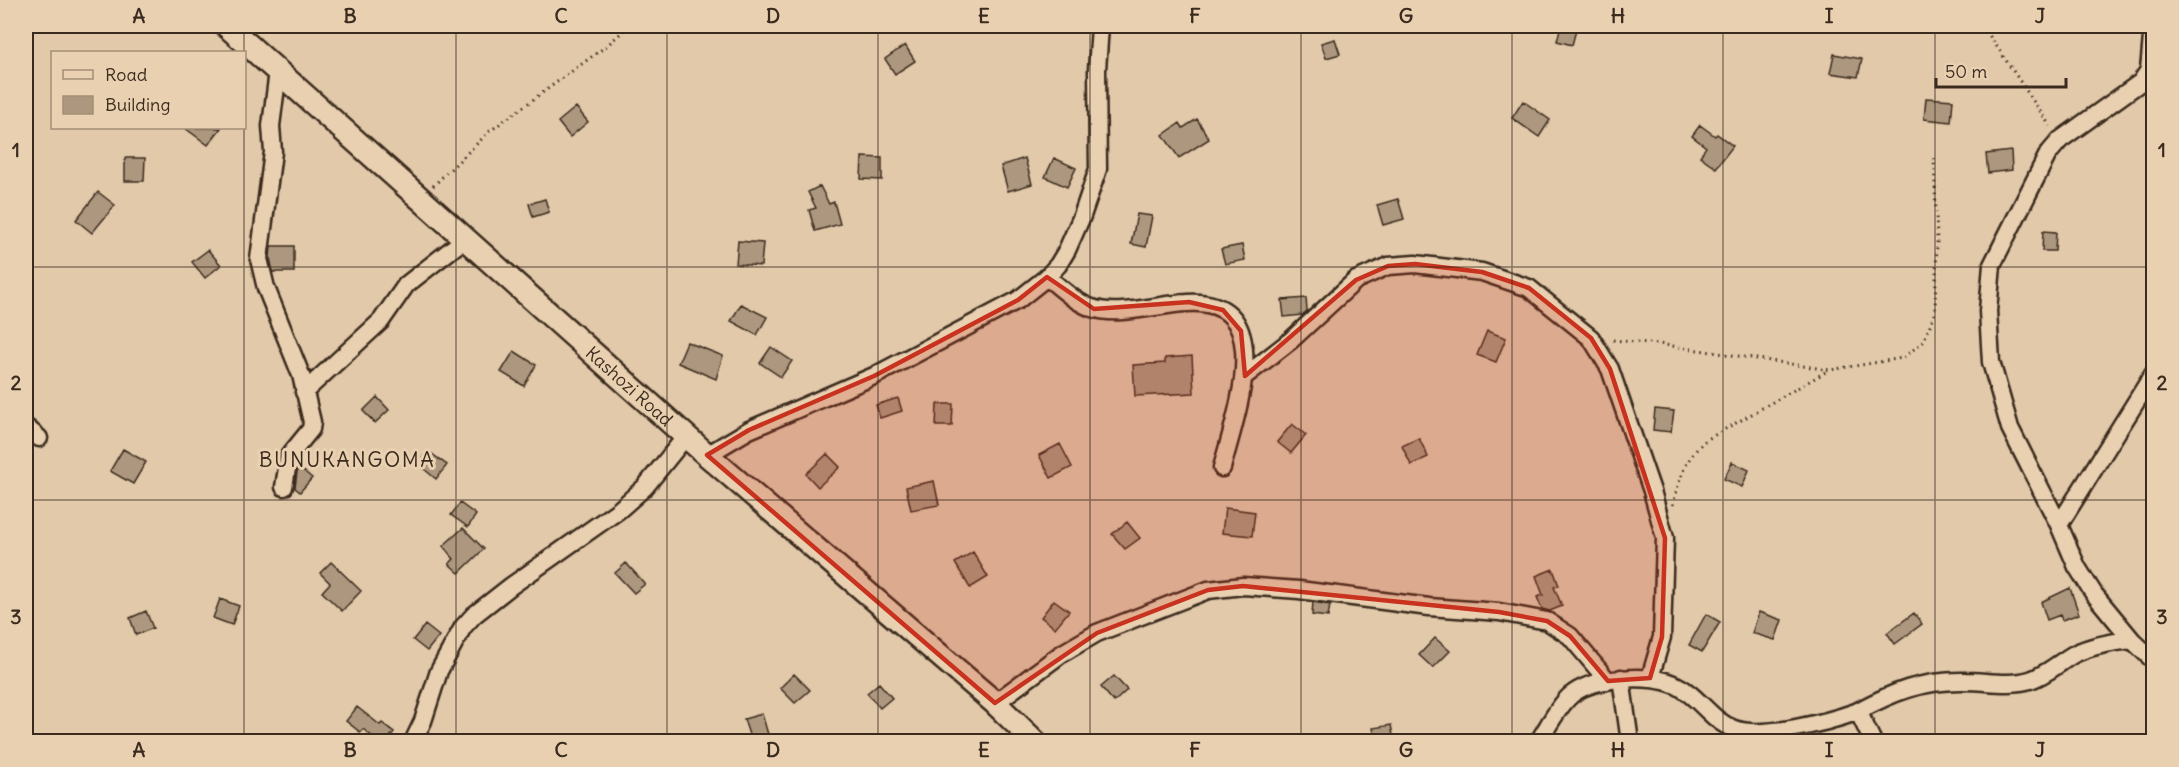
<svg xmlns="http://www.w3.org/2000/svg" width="2179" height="767" font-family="Delius,sans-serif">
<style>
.building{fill:#ad987f;stroke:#3b2a1e;stroke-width:1.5}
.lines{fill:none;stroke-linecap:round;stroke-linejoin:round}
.street-casing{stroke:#3b2a1e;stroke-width:21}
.secondary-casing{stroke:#3b2a1e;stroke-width:27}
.path{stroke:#3b2a1e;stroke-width:3;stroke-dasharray:1.5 4.5;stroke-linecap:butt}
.street{stroke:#e8d0b0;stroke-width:16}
.secondary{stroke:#e8d0b0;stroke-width:22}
.marked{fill:#c8321e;fill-opacity:0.2;stroke:#c8321e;stroke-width:4.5;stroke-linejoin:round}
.grid{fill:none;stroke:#3b2a1e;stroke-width:1.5;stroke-opacity:0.55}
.labels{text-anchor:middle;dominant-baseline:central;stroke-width:6;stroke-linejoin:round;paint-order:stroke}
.street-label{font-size:18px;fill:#3b2a1e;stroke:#e8d0b0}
.quarter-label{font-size:21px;letter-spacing:1.5px;fill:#3b2a1e;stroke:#e8d0b0}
.neatline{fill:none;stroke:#3b2a1e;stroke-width:2}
.grid-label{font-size:20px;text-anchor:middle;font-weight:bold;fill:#3b2a1e}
</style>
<rect width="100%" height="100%" fill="#e1c9aa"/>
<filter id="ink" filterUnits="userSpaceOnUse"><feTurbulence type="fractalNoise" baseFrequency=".0167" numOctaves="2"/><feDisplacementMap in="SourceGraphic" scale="12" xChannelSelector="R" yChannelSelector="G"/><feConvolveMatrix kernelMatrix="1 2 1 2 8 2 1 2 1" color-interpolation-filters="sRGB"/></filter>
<g filter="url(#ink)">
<path class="building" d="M1561,26H1577L1572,45L1557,41Z
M1335,39L1340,54L1326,58L1321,43Z
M905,45L915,61L895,74L885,59Z
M1834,54L1862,59L1858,77L1830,73Z
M1926,98L1953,100L1951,122L1924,119Z
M1523,101L1550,120L1539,137L1512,118Z
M576,107L588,122L570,137L558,122Z
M1197,119L1209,139L1179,158L1163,135L1180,123L1183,128Z
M1700,125L1715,136L1717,134L1733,146L1716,168L1700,156L1706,147L1692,136Z
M185,128H221L208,145Z
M2011,151L2012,170L1988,173L1986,154Z
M862,157L882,158V180L861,179Z
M125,158H145L144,181H125Z
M1025,158L1032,184L1008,191L1001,166Z
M1054,158L1076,168L1067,187L1045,177Z
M820,186L829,204L834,202L840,224L815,231L809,210L816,208L808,192Z
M98,192L115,205L92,233L76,220Z
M545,199L549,212L533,217L529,204Z
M1398,199L1404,219L1383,225L1377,205Z
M1137,214L1152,216L1146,247L1131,244Z
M2043,231L2056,232L2055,251H2042Z
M738,241L763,243L761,266L736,264Z
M1242,245L1245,260L1225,264L1221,249Z
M271,246H294V272H273L270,258Z
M208,250L221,265L205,278L192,262Z
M1306,298L1307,311L1302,315L1284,317L1282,300Z
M741,304L767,317L757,335L731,321Z
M1487,331L1506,338L1496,362L1477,355Z
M687,342L723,356L716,379L678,363Z
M771,347L792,361L781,377L760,363Z
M514,351L536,365L524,386L501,372Z
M1192,356L1194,393L1135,396L1133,365L1165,363V358Z
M377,397L389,410L375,423L363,411Z
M898,398L902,411L880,418L876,405Z
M937,404H953L952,426H936Z
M1655,409L1674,411L1671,432L1653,430Z
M1292,424L1306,435L1291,453L1277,442Z
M1419,438L1428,457L1411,465L1402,446Z
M1060,444L1072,467L1051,478L1039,455Z
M123,449L146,462L133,484L110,471Z
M428,451L447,465L436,479L418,464Z
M827,454L840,467L818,487L806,474Z
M1732,462L1749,470L1742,487L1724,479Z
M300,468L312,478L300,492L295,488L297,472Z
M934,481L939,505L911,510L906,487Z
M460,503L476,515L468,527L451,515Z
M1225,508L1255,512L1252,536L1222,533Z
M1127,522L1140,538L1125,549L1112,534Z
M463,528L484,549L459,573L449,564L454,559L443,546Z
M973,552L988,577L970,588L955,563Z
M331,562L361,591L342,611L322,592L330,583L320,573Z
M626,563L645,584L634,593L615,573Z
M1553,569L1559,586L1554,587L1562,606L1550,611L1542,609L1537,597L1543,595L1536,576Z
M2070,588L2079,614L2062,620L2060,615L2047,620L2041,602Z
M220,599L239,606L232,625L213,618Z
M1054,600L1069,611L1055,628L1041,617Z
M1313,602L1330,605L1328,617L1312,615Z
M146,611L153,628L136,635L130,618Z
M1759,612L1782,620L1775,640L1752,633Z
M1914,613L1922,624L1895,644L1887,633Z
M1706,614L1720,622L1702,652L1689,645Z
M425,625L439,636L427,651L413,640Z
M1435,638L1450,651L1433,668L1419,655Z
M794,674L810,690L795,703L780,688Z
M1114,676L1127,690L1114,702L1101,687Z
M879,683L892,698L880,708L867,693Z
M357,707L380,725L382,723L394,732L387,741H378L363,729L360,732L346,721Z
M762,714L770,741H751L744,719Z
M1391,725L1394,740L1376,741L1373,728Z"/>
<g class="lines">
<g class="street-casing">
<path id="street" d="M2153,26L2149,70L2141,82L2060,140L2048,154L1992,265L1988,311L1991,362L2010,428L2059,525L2077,567L2094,594L2132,640L2154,661
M278,71L271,126L273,152L259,259L266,288L301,375L312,422L311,429L289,456L284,487
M1047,277C1061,288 1075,302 1092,308C1119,317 1159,304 1187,303C1281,297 1234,419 1222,468
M1245,376L1290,341L1356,280L1388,266L1415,264L1482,272L1529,288L1591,338L1610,369L1652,491L1665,538L1662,637L1650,678
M304,392L381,321L406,285L466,238
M26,427L39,438
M707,455L749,430L874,376L1018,300L1047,277L1058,265L1067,250L1082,216L1098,169L1097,70L1100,26
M2059,525L2154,373
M1621,678L1630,742
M995,703L1061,654L1097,633L1208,590L1243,586L1299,590L1429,607L1499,612L1547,621L1570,636L1608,681
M1856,712C1893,692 1922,680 1966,681C1986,681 2010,686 2030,680C2046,675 2060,662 2074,654C2093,645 2112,642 2132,640
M413,742L423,721L439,671L463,627L474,615L511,586L619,510L645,487L687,435
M1538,742C1548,727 1557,708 1570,696C1591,677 1650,673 1676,685C1698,695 1711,721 1734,729C1763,739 1828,722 1856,712L1861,717L1873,742"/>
</g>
<g class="secondary-casing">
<g id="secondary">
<path id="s1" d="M227,26L707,455L995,703L1035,742"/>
</g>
</g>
<path class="path" d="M1983,26L2050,126
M433,186L490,131L605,47L629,26
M1613,340L1659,344L1830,370L1903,358L1923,342L1935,313L1937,241L1934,158
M1673,505C1680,477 1684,460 1706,440L1829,370"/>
<use href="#street" class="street"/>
<use href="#secondary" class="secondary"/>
</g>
</g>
<path class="marked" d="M1415,264L1482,272L1529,288L1591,338L1610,369L1665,538L1662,637L1650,678L1608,681L1570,636L1547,621L1499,612L1243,586L1208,590L1097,633L995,703L707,455L749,430L874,376L1018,300L1047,277L1094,309L1189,302L1223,310L1241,331L1245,376L1356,280L1388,266Z"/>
<path class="grid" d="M244,26V52M456,26V742M667,26V742M878,26V742M1090,26V742M1301,26V742M1512,26V742M1723,26V742M1935,26V742M244,128V742M26,267H2154M26,500H2154"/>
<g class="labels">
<g class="street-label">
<text stroke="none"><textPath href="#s1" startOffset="540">Kashozi Road</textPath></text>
</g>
<g class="quarter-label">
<text x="347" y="459">BUNUKANGOMA</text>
</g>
</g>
<rect width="2179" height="767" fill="none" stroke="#e8d0b0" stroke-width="66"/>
<rect x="51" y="51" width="195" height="78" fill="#e8d0b0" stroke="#a38e76" stroke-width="1.5"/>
<rect x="63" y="70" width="30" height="9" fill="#e8d0b0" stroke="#a38e76" stroke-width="1.5"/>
<text x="105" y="81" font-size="18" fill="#3b2a1e">Road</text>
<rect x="63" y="96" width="30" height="18" fill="#ad987f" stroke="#a38e76" stroke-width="1.5"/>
<text x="105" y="111" font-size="18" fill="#3b2a1e">Building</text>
<path d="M1936 78v9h130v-9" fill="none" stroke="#3b2a1e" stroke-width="3"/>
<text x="1945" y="78" font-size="18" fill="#3b2a1e" stroke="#e8d0b0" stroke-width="4.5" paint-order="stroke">50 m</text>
<rect x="33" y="33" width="2113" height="701" class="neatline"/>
<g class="grid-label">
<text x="139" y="23">A</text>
<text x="350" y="23">B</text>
<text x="561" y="23">C</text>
<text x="773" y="23">D</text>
<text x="984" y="23">E</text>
<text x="1195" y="23">F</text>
<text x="1406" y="23">G</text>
<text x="1618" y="23">H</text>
<text x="1829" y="23">I</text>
<text x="2040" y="23">J</text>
<text x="16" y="157">1</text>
<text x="2162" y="157">1</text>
<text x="16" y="390">2</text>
<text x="2162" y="390">2</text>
<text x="16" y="624">3</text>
<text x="2162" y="624">3</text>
<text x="139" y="757">A</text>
<text x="350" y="757">B</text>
<text x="561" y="757">C</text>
<text x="773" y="757">D</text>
<text x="984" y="757">E</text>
<text x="1195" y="757">F</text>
<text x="1406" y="757">G</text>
<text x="1618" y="757">H</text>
<text x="1829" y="757">I</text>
<text x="2040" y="757">J</text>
</g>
</svg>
